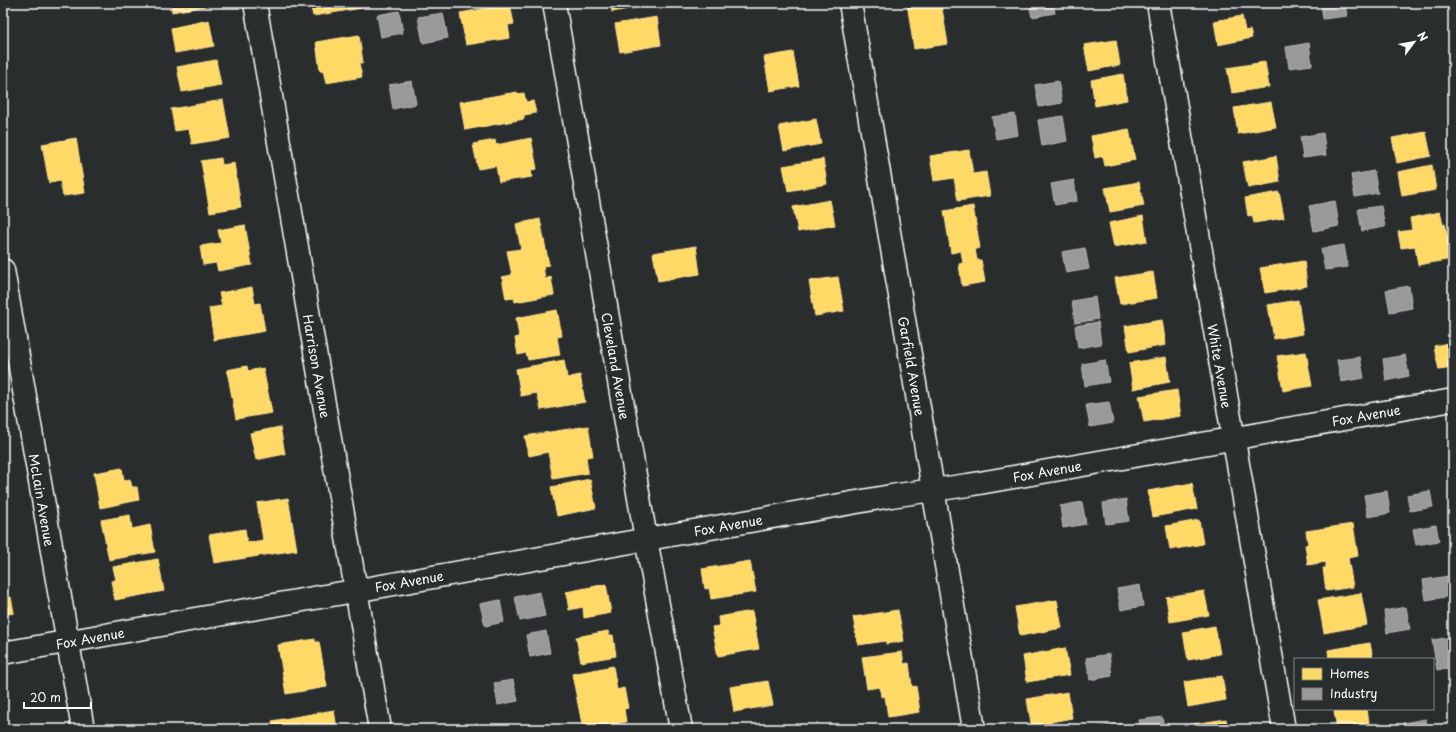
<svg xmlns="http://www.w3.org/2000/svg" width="1456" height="732" font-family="'Playpen Sans',sans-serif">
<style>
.homes{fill:#ffd966;stroke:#ffe494}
.industry{fill:#999;stroke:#b8b8b8}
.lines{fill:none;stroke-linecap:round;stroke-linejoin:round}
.minor-casing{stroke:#fff;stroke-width:25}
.minor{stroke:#2a2d2e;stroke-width:22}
.labels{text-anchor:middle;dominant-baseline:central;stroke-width:4;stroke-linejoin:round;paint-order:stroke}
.street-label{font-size:13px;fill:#fff;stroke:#2a2d2e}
</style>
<rect width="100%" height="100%" fill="#2a2d2e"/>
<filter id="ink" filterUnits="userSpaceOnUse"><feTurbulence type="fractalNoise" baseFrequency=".025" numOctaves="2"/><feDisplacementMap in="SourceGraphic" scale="8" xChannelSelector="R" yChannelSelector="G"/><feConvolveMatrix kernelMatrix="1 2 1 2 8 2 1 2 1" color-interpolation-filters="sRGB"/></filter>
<g filter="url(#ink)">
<path class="homes" d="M171,3H211V5L172,12Z
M310,3H361L362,8L313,16Z
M611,3H654L655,4L612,12Z
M907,3H941L948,44L914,49Z
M510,4L514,24L508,25L510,38L466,45L460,13Z
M1242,16L1245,31L1250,30L1252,38L1218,45L1214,21Z
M657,17L661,45L620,52L615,24Z
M209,20L214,46L175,53L171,28Z
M359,35L363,63H359L362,77L326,83L323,70L320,71L316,42Z
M1116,40L1120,65L1089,71L1084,45Z
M793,52L799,86L770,91L764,57Z
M216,60L221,85L182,92L177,67Z
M1265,62L1269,87L1232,93L1227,68Z
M1123,74L1127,100L1095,106L1091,80Z
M517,92V94L524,93L526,102L533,101L536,113L524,115V119L465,130L460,102Z
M223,100L230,138L192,144L189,129L175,131L171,109Z
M1271,102L1276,127L1238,134L1234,108Z
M816,119L821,144L784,151L779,126Z
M1129,129L1135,160L1105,166L1103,156L1095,158L1091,136Z
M1426,132L1431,156L1397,163L1392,138Z
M76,138L85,193L63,196L60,181L49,183L42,144Z
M531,138L537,169L531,170L532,177L499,182L496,166L478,169L473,144L495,140L496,145Z
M969,150L973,174L986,172L990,196L958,201L954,178L934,181L930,156Z
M1276,156L1280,182L1248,188L1243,162Z
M221,158L222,165L234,163L241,207L210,212L201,161Z
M823,159L827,184L788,191L783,166Z
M1432,165L1436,190L1402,196L1398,172Z
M1139,182L1144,206L1110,212L1105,188Z
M1279,192L1284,218L1254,223L1252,215L1248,216L1245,198Z
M830,200L835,225L798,232L793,207Z
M973,206L980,248L975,249L977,260H981L985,282L962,286L959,264L963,263L961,251L951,253L944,211Z
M1440,212L1443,225L1445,224L1452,259L1418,265L1415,246L1401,248L1398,232L1412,230L1410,218Z
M1143,216L1147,241L1114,247L1109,223Z
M540,219L549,265L543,266L545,279L551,277L554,295L515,302L514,298L506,299L502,277L512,275L507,251L521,249L516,224Z
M245,225L252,265L218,271L216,263L203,265L200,246L221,243L218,230Z
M696,246L700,274L658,281L653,253Z
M1304,261L1307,286L1265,293L1260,268Z
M1153,272L1157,298L1120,304L1115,278Z
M838,277L844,311L815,316L809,281Z
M252,287L255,304L260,303L265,331L214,340L209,308L222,306L219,293Z
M1298,300L1303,334L1274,339L1268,305Z
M557,310L562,336L557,337L560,355L528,360L526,353L518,355L515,338L519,337L516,318Z
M1162,320L1166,345L1129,352L1125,326Z
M1453,342V368L1439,370L1434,346Z
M1306,352L1312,386L1283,391L1277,356Z
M1166,357L1170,382L1133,389L1129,363Z
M564,360L567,378L580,375L585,402L541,410L537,393L521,396L516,369Z
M247,366L248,371L263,368L272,413L236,419L227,370Z
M1177,390L1181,416L1144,422L1139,396Z
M588,426L593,456L586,457L588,473L553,479L548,452L529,456L525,436Z
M280,427L285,454L256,460L250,433Z
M122,468L124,481L130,479L132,487H137L139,500L100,508L94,473Z
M590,479L596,508L557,516L551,487Z
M1192,483L1197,509L1153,517L1148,491Z
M288,498L297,550L214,563L209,535L245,529L247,543L263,540L257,503Z
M130,515L132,529L150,525L155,552L109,560L101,520Z
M1199,520L1203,544L1170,550L1166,526Z
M1353,524L1358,556L1348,558L1353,587L1326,591L1323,568H1326V562L1308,565L1305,545L1308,544L1306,531Z
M158,559L164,591L115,600L111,581L116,580L113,567Z
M750,561L756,592L711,599L709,588L705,589L702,569Z
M606,584L611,613L584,618L583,607L569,610L566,592Z
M3,589L4,598L11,597L14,613L3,615Z
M1204,591L1209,615L1170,622L1166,597Z
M1361,593L1367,625L1324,633L1318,600Z
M1057,600L1062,628L1020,636L1015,607Z
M898,610L904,641L886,644V641L858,645L853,617Z
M752,611L759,649L718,656L712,627L719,626L718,617Z
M1215,626L1220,654L1188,660L1183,632Z
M608,631L609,636L613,635L616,656L581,662L576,637Z
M315,639V642H319L327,687L286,694L278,645Z
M1370,643L1373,659H1329L1328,650Z
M1065,648L1070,675L1027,682L1023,656Z
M902,652L904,664L909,663L912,687L916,686L920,712L888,717L885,696L881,697L880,687L867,689L862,657Z
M613,666L617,690L624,688L628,708L624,709L626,722L589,729H583L572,674Z
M1222,676L1226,700L1188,707L1184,682Z
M768,681L773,705L734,712L730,687Z
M1068,692L1072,718L1051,722L1052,729H1032L1027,699Z
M1342,709H1367L1370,729H1337L1334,711Z
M334,710L337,729H273L272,721Z
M1226,719L1228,729H1188L1187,725Z
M916,725L917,729H891Z"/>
<path class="industry" d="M1029,3H1053L1055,13L1032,17Z
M1321,3H1345L1347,16L1323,19Z
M399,11L403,33L381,37L377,15Z
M443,13L448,38L423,43L418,17Z
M1309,43L1312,65L1289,68L1286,47Z
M412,81L416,104L393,109L389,85Z
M1058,81L1062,103L1039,107L1035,85Z
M1015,114L1018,135L996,139L992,117Z
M1063,116L1067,141L1042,146L1038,120Z
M1323,133L1326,155L1303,158L1300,137Z
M1374,171L1378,193L1355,197L1351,175Z
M1074,180L1077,201L1055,205L1051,184Z
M1335,201L1339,226L1314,231L1309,206Z
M1381,206L1385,227L1362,231L1358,209Z
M1344,245L1348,267L1325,270L1321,249Z
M1085,248L1089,269L1066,273L1062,252Z
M1409,286L1412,308L1390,312L1386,290Z
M1095,297L1098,319L1075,323L1072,301Z
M1098,322L1101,344L1078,348L1075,326Z
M1405,355L1409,376L1386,381L1383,359Z
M1360,357L1364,378L1341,382L1337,360Z
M1105,360L1109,382L1085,386L1082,364Z
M1109,402L1113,423L1090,427L1086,405Z
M1387,491L1390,513L1368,517L1364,495Z
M1430,491L1433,507L1410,511L1407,495Z
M1126,499L1129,521L1106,524L1103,503Z
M1082,502L1086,524L1063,528L1060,506Z
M1436,525L1439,541L1416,545L1413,529Z
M1449,576L1452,596L1426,600L1423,580Z
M1140,585L1143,606L1121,610L1117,589Z
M540,592L545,616L520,621L515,597Z
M500,600L504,622L485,626L480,604Z
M1406,607L1410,629L1387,633L1384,611Z
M546,631L550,653L530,657L526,635Z
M1453,637V667L1437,670L1432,640Z
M1109,654L1112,676L1090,680L1086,658Z
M513,680L518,701L498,705L494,683Z
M1162,717L1164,729H1140L1139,720Z
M1426,719L1427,729H1404L1403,723Z
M1121,724V729H1098V727Z"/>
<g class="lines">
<g class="minor-casing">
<path id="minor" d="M255,3L380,729
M554,3L646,539L681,729
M850,3L974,729
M1158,3L1284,729
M3,270L83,729
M3,653L891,496L968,485L1453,400"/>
</g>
<use href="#minor" class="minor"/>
</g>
</g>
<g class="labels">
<g class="street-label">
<text transform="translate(317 366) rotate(80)">Harrison Avenue</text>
<text transform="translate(616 366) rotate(80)">Cleveland Avenue</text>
<text transform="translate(912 366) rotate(80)">Garfield Avenue</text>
<text transform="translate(1220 366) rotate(80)">White Avenue</text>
<text transform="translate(1366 415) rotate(-10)">Fox Avenue</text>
<text transform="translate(1047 471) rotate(-10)">Fox Avenue</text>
<text transform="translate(42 500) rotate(80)">McLain Avenue</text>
<text transform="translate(728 525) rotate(-10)">Fox Avenue</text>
<text transform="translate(409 581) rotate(-10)">Fox Avenue</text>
<text transform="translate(90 638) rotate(-10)">Fox Avenue</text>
</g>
</g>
<rect width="1456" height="732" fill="none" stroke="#2a2d2e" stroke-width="16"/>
<rect x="8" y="8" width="1440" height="716" fill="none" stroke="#fff" stroke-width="1.5" filter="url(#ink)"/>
<rect x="1294" y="658" width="140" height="52" fill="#2a2d2e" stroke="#7f8182"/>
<rect x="1302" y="668" width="20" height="12" fill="#ffd966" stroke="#7f8182"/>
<text x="1330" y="678" font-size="12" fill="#ffffff">Homes</text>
<rect x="1302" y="688" width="20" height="12" fill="#999999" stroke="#7f8182"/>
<text x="1330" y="698" font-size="12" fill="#ffffff">Industry</text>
<g transform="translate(1414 42) rotate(58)" stroke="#2a2d2e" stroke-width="3" paint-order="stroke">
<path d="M0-3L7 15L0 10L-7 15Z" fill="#ffffff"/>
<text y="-6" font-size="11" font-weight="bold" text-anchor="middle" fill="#ffffff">N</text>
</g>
<path d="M24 702v6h67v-6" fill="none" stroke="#ffffff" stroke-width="2"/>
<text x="30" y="702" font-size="12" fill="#ffffff" stroke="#2a2d2e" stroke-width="3" paint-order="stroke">20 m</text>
</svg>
